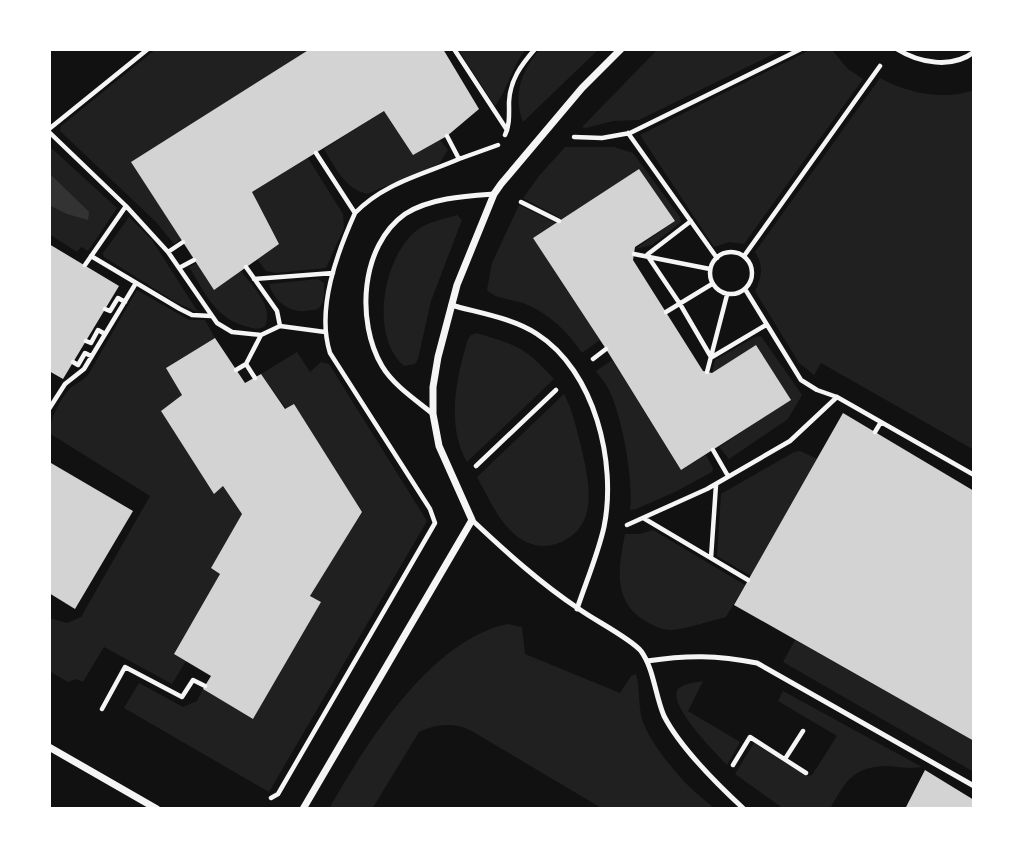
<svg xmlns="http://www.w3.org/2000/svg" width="1023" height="858" font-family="'Fira Sans Condensed',sans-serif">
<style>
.green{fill:#202020}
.water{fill:#333}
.building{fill:#d3d3d3}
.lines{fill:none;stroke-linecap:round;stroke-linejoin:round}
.path{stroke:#f5f5f5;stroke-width:4.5}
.service{stroke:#f5f5f5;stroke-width:5}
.minor{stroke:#f5f5f5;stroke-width:7}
</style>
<rect width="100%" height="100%" fill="#111"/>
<path class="green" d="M156,49H310L132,162L181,239L174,244L156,222L60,131L61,126Z
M458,49H526C511,68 509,87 495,106Z
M540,49H599L523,122C512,94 522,70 540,49Z
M658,49H784L639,120L613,121L586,128L582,127Z
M812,49H831L848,69L863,79L744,244L729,242L714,247L640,135Z
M880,78C908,93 943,101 974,90V450L821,363L814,375L799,363L755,291C762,277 764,266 755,252Z
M384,111L413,154L440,140L448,150L439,164L367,194C345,189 335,167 324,149Z
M49,146L117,208L88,251L81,247L77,252L49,234L51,216L49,215Z
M565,147H614L633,153L680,217L681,222L652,245L635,249L675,221L639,170L562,219L523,198L539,176Z
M308,158L343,214L344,228L326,268L276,273L266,271L257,259L252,192Z
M519,205L556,223L533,238L600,340L582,353C567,331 549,313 523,303C511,299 495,299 487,290L492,263Z
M457,215L462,220L431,301L418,359L415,364L404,366C369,336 383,258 416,231C426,222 444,219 457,215Z
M129,217L152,240L198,312L177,303L104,257L103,253Z
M197,263L241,271C252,286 274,306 265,326C258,331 253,328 245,326C215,318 204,291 189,267Z
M318,279L324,283C324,290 325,300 321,305C319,309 316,310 312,310C292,315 275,303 269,284Z
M137,290L189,320H205L215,338L166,368L182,395L161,411L214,493L223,486L242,514L211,568L220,574L174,654L186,661L172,684L104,647L83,682L76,679L68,682L49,671V618L67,623L81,617L150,496L49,433C49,421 63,393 73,386C79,382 83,380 88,375Z
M477,333C518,346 525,347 554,379L467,462C446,425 456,378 468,339L471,335Z
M761,336L802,395L788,419L729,459L719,447L790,400L756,345L712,373L715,360L755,337Z
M297,352L310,372L321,362L329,364L427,521L269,792L124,708L139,683L183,707L197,701L203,689L253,719L321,602L310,596L362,512L261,374Z
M612,360L681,470L706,455L713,468L712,472L677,491L636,509L630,510C634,481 622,416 609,390C606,383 600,377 596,371Z
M564,394C573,411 576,428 581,446C589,481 601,529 556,544C540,549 524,544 512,532C497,518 487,495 477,477Z
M800,451L818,459L751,576L717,556L721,494L794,452Z
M653,530L745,585L726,617C709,621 690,628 672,630C662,631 650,624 642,619C612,598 619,565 625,534H640Z
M508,624L522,627L525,654L620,693L631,676L636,674C641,691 637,711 645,727C656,752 689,790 712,806V809H603L470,730C453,722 436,724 419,732L372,809H329C365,745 431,639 508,624Z
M795,640L974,741V772L783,662Z
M703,681L688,711L740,742L727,765C716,754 670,707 677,691C681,683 696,683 703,681Z
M783,691L922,767C910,769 900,767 888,766C853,766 845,782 830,809H784L735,774L754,743L808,776L812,775L837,736L778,701Z"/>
<path class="water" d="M49,173L84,207L89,212L88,220L67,214L49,205Z"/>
<path class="building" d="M310,49H443L479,109L447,136L413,155L384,111L252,192L279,244L214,290L131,162Z
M639,169L675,221L635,247L633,260L703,371L712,373L756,345L791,400L681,470L606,349L533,238Z
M49,244L119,286L63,379L49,371Z
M215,338L245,383L261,374L285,409L294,404L362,512L310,596L321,602L253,719L203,689L211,676L174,654L220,574L211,568L242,514L223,486L214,494L161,411L182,395L166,368Z
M843,413L974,491V741L734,605Z
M51,463L133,511L75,609L49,593V466Z
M925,770L974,800V809H905Z"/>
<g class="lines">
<path class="path" d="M454,49L507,130
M49,129L148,49
M49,132L126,206L168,252L217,323L232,332L261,335L280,326L325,332
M628,133L717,258
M505,135C510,125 509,114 509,102C510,80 521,65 535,49
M574,137L602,138L630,133L801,49
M459,159L498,145
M521,202L559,221
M355,213C384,183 422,175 459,159L447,136
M710 273a21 21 0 1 1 42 0a21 21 0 1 1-42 0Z
M168,252L183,242
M634,254L710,269
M648,254L691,221
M647,255L680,304L711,357
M91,256L180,309L192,315L211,316
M744,256L880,66
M85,265L126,206
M246,267L277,311L280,326
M179,268L194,260
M254,279L333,273
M745,289L801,380L817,390L837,397L974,475
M105,309L110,311L118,298L125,302
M666,312L712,284
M86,341L91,343L98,330L105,334
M712,357L766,325
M593,359L606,349
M73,362L78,365L85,353L91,356
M246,364L255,378
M236,370L246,364L261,335
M707,372L727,295
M49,409L65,384L84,369L136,283
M875,432L881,422
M713,450L728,476
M476,466L556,390
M645,519L748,580
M627,525L707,489L790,441L837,397
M711,558L716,485
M102,709L125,667L182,697L193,680L205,686
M785,759L803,731
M733,765L750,737L806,773
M271,798L278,794L435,523L430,509L330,353C316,309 337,253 355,213L316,153"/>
<path class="service" d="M897,49C919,63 952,69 974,52
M451,305C479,313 513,318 537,334C595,371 617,463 604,527C598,554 586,582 577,609
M433,414C416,400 394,386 382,366C356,322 360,246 405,214C430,198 466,196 494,194
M472,520C506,552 540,583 579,609C594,620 630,638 641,651C654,669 655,695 664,716C680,747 718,785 744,809
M647,661C687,655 717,655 757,663L974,786"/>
<path class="minor" d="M49,747L157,809
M303,809L472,520L439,446L433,414V387L438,357L457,285L494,194L501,184L582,88L621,49"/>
</g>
<rect width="1023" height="858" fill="none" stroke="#ffffff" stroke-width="102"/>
</svg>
